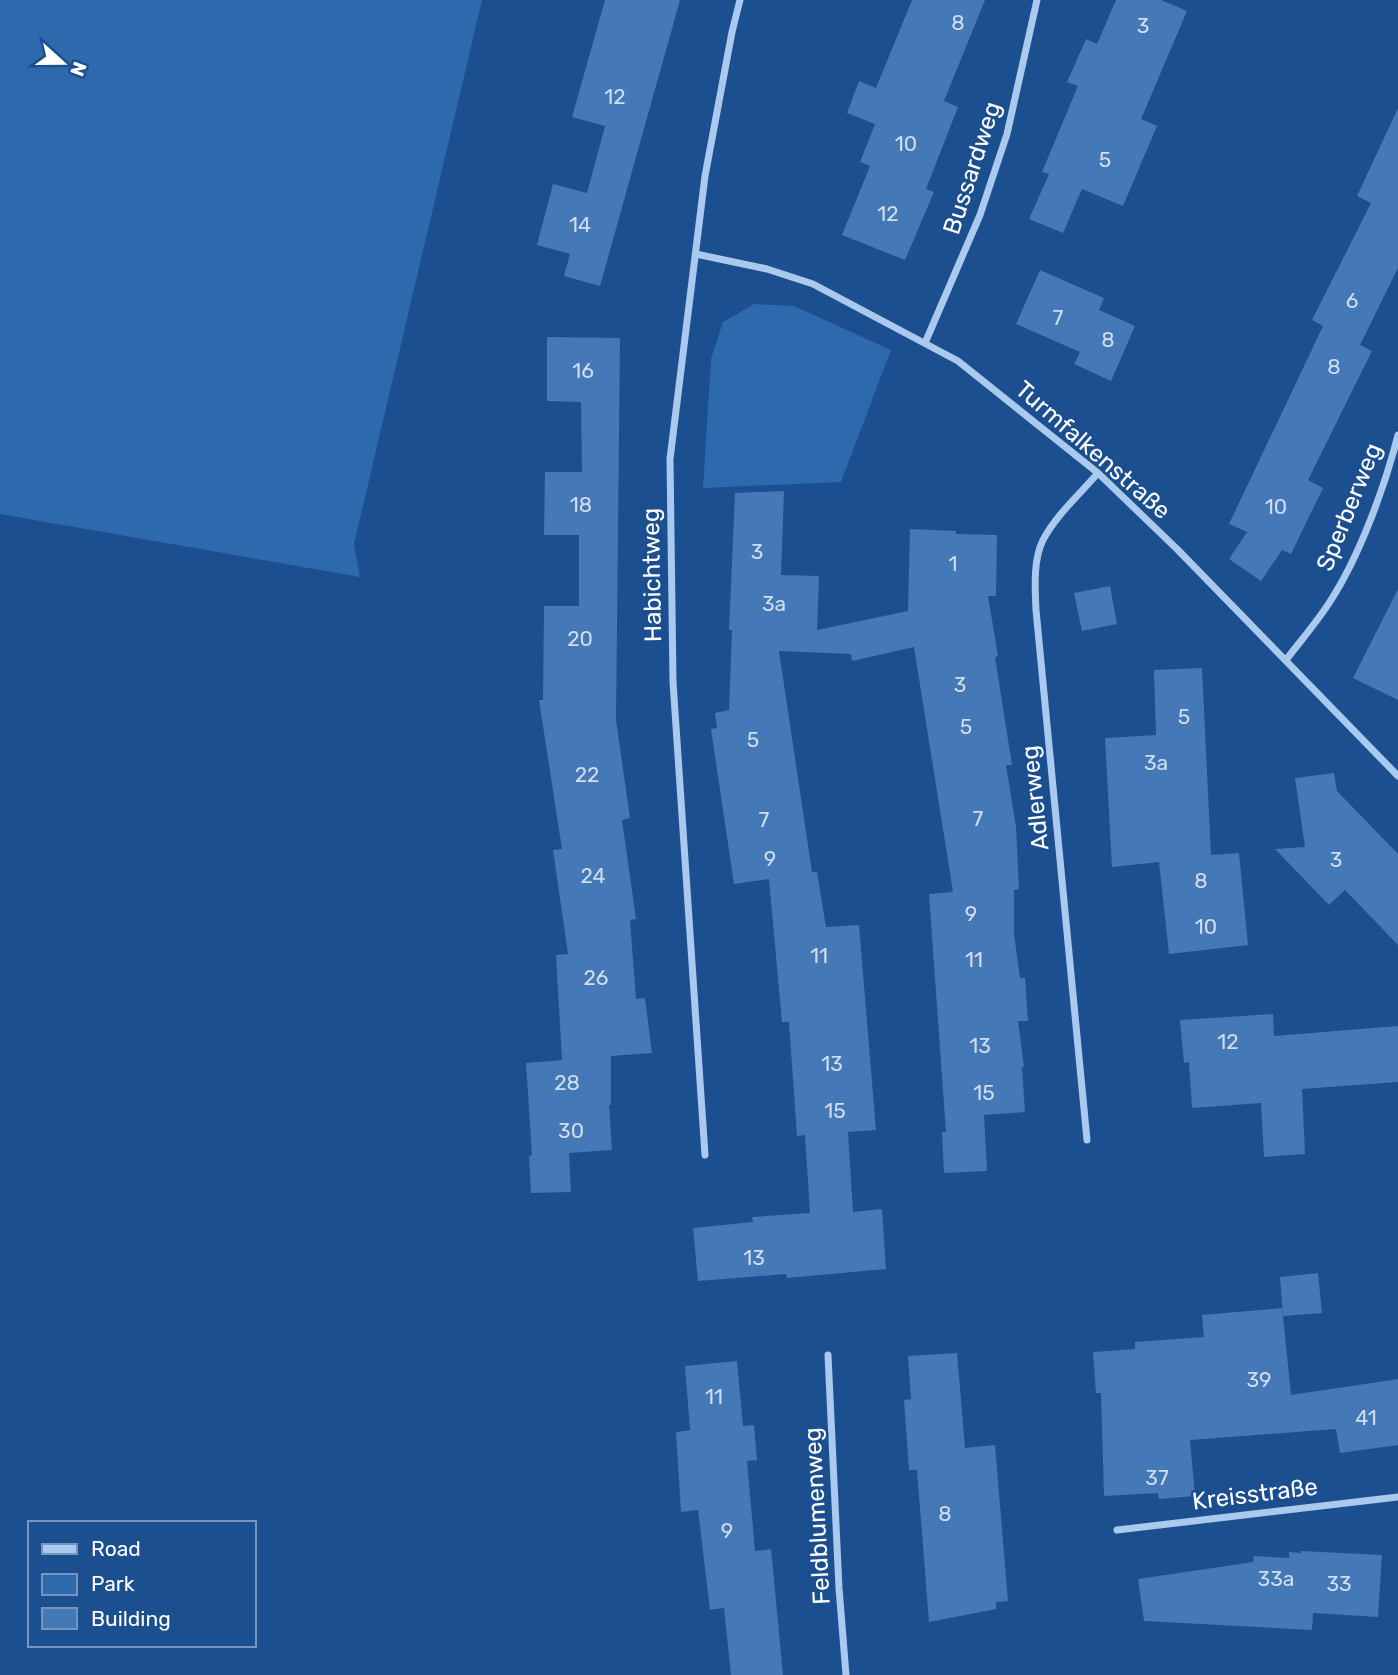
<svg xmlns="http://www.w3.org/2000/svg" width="1398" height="1675" font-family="Rubik,sans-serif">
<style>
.green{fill:#2e69ad}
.building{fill:#4478b7}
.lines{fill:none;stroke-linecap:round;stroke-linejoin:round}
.street{stroke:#a9c9ee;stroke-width:7}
.labels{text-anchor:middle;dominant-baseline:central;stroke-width:5;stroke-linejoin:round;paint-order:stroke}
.number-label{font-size:21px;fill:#d0dded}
.street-label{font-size:24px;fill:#fff;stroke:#1b4f8f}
</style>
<rect width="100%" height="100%" fill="#1b4f8f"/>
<path class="green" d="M0,0H482L354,544L360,577L0,514Z
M754,304L794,306L891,350L841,482L703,488L711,359L723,322Z"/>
<path class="building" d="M605,0H680L600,286L564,276L570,254L537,245L553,184L587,193L605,126L572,117Z
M912,0H985L944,101L958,107L926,189L934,192L905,260L842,235L870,166L860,162L875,124L847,113L859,81L876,88Z
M1116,0H1161L1187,11L1141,119L1157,126L1123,206L1082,189L1063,233L1029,219L1049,174L1042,172L1078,86L1067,82L1086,39L1097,44Z
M1398,108V268L1360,345L1372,351L1308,480L1323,488L1291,554L1282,550L1261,581L1229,559L1247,532L1229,524L1323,326L1312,320L1371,203L1357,196Z
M1040,270L1104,298L1099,310L1135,326L1111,381L1074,364L1080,352L1016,324Z
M547,337L620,338L616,720L630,818L622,820L636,919L630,920L636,999L645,998L652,1053L611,1056V1105H609L612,1150L569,1153L571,1192L531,1193L529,1156L532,1155L526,1063L562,1060L556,955L568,954L553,850L562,849L539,700H543L544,606H579V535H544L545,472H582L581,402L547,401Z
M784,491L781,575L819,576L817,630L908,611L910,529L956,531V534L997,535L996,596H988L998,656L995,657L1012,765H1006L1016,827L1019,889L1014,890V934L1020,978H1025L1028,1021H1018L1024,1067H1022L1025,1112L984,1115L987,1171L944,1173L942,1132H946L929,894L953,892L914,647L852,661L851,654L779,651L812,872H817L826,927L859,925L876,1130L848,1132L853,1212L882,1209L886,1269L787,1278L786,1274L698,1281L693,1228L753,1222L752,1217L810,1213L805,1135L797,1136L789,1022H782L769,879L734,884L711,729L717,728L715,713L729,710L732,630H729L735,493Z
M1110,586L1117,624L1082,631L1074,593Z
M1398,589V700L1353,678Z
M1202,668L1211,855L1239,853L1248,945L1169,954L1159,862L1112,867L1105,738L1156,735L1154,670Z
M1334,773L1337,791L1398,854V945L1345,890L1329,905L1275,849L1305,847L1295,778Z
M1273,1014L1274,1036L1398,1026V1082L1302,1089L1305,1154L1264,1157L1261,1103L1192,1108L1189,1062L1184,1063L1180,1020Z
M1318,1273L1322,1313L1283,1316L1291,1395L1398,1379V1445L1340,1453L1336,1429L1190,1440L1195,1496L1159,1499L1158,1493L1104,1496L1101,1393H1096L1093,1352L1135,1349V1342L1204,1337L1202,1315L1282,1308L1283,1316L1280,1277Z
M957,1353L965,1448L995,1445L1008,1601L996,1602V1609L929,1622L917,1470H909L904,1400L911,1399L908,1356Z
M737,1361L743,1426L754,1425L757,1460L747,1461L755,1551L771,1549L783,1675H731L724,1608L710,1610L698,1510L681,1512L676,1432L690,1430L685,1366Z
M1301,1551L1382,1555L1378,1617L1313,1613L1312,1630L1144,1621L1138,1579L1253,1562L1254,1556L1289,1558V1552L1301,1553Z"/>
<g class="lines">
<path class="street" d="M696,254L767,269L813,284L958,361L1098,473L1177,549L1398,776
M925,343L980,215L1007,134L1037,0
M1286,660C1301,640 1318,621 1331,600C1360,555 1385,486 1398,435
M1087,1140L1036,610C1035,588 1033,560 1043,540C1056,515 1080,494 1098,473
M705,1155L673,682L670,459L705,176L732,32L740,0
M828,1355L839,1588L846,1675
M1117,1530L1398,1497"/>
</g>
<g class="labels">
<g class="number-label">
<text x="958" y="22">8</text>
<text x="1143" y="25">3</text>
<text x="615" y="96">12</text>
<text x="906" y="143">10</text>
<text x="1105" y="159">5</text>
<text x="888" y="213">12</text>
<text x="580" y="224">14</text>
<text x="1352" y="300">6</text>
<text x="1058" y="317">7</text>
<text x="1108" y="339">8</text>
<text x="1334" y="366">8</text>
<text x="583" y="370">16</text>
<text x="581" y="504">18</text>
<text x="1276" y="506">10</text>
<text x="757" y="551">3</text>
<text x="953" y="563">1</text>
<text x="774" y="603">3a</text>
<text x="580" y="638">20</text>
<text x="960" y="684">3</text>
<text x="1184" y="716">5</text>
<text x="966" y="726">5</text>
<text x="753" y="739">5</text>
<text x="1156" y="762">3a</text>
<text x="587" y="774">22</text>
<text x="978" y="818">7</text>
<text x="764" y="819">7</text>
<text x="770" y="858">9</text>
<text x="1336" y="859">3</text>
<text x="593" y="875">24</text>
<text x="1201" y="880">8</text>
<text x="971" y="913">9</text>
<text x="1206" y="926">10</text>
<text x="819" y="955">11</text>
<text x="974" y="959">11</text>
<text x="596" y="977">26</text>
<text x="1228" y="1041">12</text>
<text x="980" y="1045">13</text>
<text x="832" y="1063">13</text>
<text x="567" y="1082">28</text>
<text x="984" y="1092">15</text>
<text x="835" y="1110">15</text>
<text x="571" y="1130">30</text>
<text x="754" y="1257">13</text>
<text x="1259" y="1379">39</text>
<text x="714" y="1396">11</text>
<text x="1366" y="1417">41</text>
<text x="1157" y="1477">37</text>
<text x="945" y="1513">8</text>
<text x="727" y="1530">9</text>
<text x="1276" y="1578">33a</text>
<text x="1339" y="1583">33</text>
</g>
<g class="street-label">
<text transform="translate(972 168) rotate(-72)">Bussardweg</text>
<text transform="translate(1093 450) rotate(41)">Turmfalkenstraße</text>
<text transform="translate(1349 507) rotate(-68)">Sperberweg</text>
<text transform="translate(652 575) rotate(-91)">Habichtweg</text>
<text transform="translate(1035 798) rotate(-96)">Adlerweg</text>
<text transform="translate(1255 1494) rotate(-7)">Kreisstraße</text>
<text transform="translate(817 1516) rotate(-93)">Feldblumenweg</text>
</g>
</g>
<rect x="28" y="1521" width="228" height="126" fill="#1b4f8f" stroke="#7695bc" stroke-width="2"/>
<rect x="42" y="1544" width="35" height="10" fill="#a9c9ee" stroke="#7695bc" stroke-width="2"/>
<text x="91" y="1556" font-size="21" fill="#ffffff">Road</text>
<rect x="42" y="1574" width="35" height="21" fill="#2e69ad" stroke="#7695bc" stroke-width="2"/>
<text x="91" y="1591" font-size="21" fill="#ffffff">Park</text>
<rect x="42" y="1608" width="35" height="21" fill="#4478b7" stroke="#7695bc" stroke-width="2"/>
<text x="91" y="1626" font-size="21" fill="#ffffff">Building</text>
<g transform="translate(63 63) rotate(111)" stroke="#1b4f8f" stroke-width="5" paint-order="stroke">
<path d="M0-5L12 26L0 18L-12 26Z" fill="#ffffff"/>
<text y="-10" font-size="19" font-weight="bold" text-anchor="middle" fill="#ffffff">N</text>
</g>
</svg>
